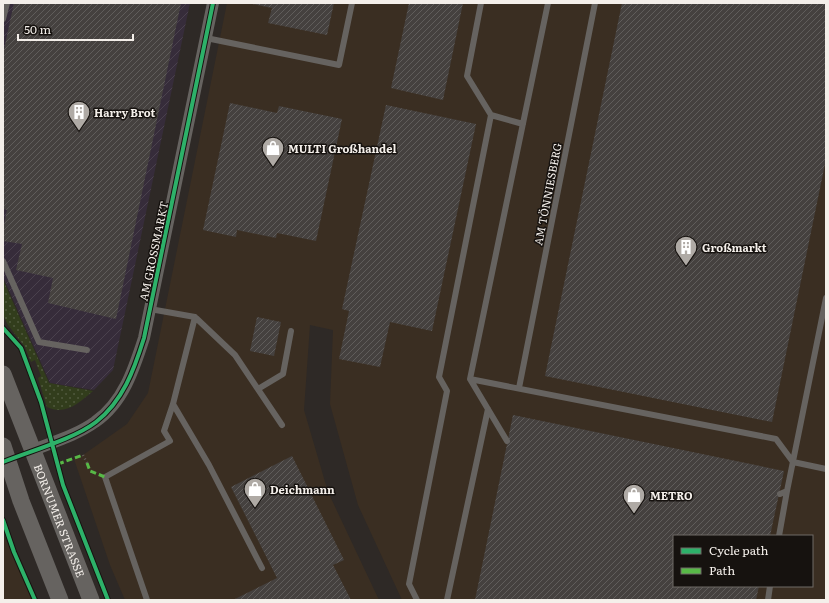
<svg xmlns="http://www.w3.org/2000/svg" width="829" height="603" font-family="Literata,serif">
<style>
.commercial{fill:#3a2e22;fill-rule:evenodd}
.industrial{fill:url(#industrial-furrows)}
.grass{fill:url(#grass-dots)}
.building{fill:url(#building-hatch)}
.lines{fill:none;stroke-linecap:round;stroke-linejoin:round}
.path{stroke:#64605d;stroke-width:2.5;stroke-dasharray:1 3;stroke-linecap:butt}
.service{stroke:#666360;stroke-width:6}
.minor{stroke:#666360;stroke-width:12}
.secondary{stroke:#666360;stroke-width:17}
.quiet{stroke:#58b947;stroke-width:3;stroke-dasharray:6 3;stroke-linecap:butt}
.cycleway-casing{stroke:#16120f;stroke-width:6}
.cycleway{stroke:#2db169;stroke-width:4}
.labels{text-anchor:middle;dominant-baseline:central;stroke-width:3;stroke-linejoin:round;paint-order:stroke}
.poi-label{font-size:11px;font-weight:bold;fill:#f4efea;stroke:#16120f;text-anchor:start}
.street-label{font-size:11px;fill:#f4efea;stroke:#16120f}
</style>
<defs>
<pattern id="industrial-furrows" width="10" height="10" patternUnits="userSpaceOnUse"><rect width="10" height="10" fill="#362c3a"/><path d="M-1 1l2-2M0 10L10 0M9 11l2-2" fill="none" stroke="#4a414d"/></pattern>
<pattern id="grass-dots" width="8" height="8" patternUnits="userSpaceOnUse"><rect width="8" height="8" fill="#323d1c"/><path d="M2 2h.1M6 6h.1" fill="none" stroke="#50593d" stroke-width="1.8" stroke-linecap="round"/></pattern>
<pattern id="building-hatch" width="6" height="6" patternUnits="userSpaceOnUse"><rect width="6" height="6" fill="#45413f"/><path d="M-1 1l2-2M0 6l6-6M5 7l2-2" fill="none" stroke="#605d5b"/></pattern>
</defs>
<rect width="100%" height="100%" fill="#2e2926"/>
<path class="commercial" d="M227,3H826V600H402L358,505L330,404L333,330L310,325L304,410L328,492L379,600H125L110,565L74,459L83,455L127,424L148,393ZM674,536H812V586H674Z
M3,534L34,600H3Z"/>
<path class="industrial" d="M3,3H190L113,370L94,390L50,383L3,277Z"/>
<path class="grass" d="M3,280L49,383L93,391C79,403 65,416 47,407L38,378L41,376L35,360L31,362L25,347L8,325L3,315Z"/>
<path class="building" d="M14,3H181L116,319L48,303L53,278L16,270L22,244L3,241V229L7,210L3,209V54Z
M248,3H334L327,35L268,23L272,8Z
M409,3H463L443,100L391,88Z
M622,3H826V159L772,422L545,376Z
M230,103L277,113L279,106L342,119L316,241L277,233L276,238L237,230L236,237L203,230Z
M386,105L476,124L432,331L390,322L380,367L339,359L349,311L342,309Z
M257,317L281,322L274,356L250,351Z
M513,415L784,471L770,536H674V586H759L756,600H475Z
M292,456L344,560L333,565L351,600H233L277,578L231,487Z"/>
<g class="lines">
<path class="path" d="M83,455L87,463"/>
<path class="service" d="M481,3L467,76L491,115L523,124
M3,19L7,3
M206,38L339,65L352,3
M3,261L39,342L87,350
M150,309L195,317L235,355L282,425
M470,379L776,439L793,462L826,469
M519,388L595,3
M258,389L283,374L291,331
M173,404L209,465L262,568
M507,441L470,379L548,3
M780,494L787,491L826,298
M779,536L787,491
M147,600L105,477L170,441L164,431L173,404L195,317
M417,600L409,584L447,391L439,377L491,115
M447,600L488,409
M768,600L770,586"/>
<path class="minor" d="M33,450C53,442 77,435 95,422C123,403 134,369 144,338L213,3"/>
<g class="secondary">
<path id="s1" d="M3,374L91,600"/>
<path d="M3,446L21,501L60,600"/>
</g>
<path class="quiet" d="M87,463L90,471L105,477
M58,464L83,455"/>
<g class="cycleway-casing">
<path id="cycleway" d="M3,328L21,348L41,402L63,485L108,600
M3,462C30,451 74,439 96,422C123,401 134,370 144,338L213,3
M3,520L14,552L35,600"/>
</g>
<use href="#cycleway" class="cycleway"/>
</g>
<defs>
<g id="building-pin" transform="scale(1.15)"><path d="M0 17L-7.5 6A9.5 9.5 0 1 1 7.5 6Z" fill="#afaaa5" stroke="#16120f"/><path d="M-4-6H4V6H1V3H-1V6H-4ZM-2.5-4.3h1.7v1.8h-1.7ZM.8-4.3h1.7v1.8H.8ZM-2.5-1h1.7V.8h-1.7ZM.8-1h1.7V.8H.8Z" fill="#fff"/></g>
<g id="shop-pin" transform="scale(1.15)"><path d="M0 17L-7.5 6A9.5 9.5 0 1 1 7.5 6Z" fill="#afaaa5" stroke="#16120f"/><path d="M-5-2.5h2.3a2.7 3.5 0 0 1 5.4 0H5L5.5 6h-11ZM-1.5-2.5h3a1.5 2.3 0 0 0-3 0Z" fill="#fff"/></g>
</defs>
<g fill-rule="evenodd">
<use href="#building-pin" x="79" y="112"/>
<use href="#shop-pin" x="273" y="148"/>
<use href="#building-pin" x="686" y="247"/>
<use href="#shop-pin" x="255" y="489"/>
<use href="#shop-pin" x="634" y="495"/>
</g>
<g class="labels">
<g class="poi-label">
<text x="94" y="112">Harry Brot</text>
<text x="288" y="148">MULTI Großhandel</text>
<text x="702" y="247">Großmarkt</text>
<text x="270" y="489">Deichmann</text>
<text x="650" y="495">METRO</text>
</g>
<g class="street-label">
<text transform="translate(547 194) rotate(-79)">AM TÖNNIESBERG</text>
<text transform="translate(153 251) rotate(-78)">AM GROSSMARKT</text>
<text stroke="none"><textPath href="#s1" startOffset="157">BORNUMER STRASSE</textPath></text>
</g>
</g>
<rect width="829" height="603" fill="none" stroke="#f4efea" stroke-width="8"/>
<rect x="673" y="535" width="140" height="52" fill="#16120f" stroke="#6f6a67"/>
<rect x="681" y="548" width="20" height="6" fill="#2db169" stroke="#6f6a67"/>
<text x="709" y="555" font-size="12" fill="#f4efea">Cycle path</text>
<rect x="681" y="568" width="20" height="6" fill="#58b947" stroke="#6f6a67"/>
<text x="709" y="575" font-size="12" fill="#f4efea">Path</text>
<path d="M18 34v6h115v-6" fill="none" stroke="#f4efea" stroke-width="2"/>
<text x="24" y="34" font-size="12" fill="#f4efea" stroke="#16120f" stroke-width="3" paint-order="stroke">50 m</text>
</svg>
